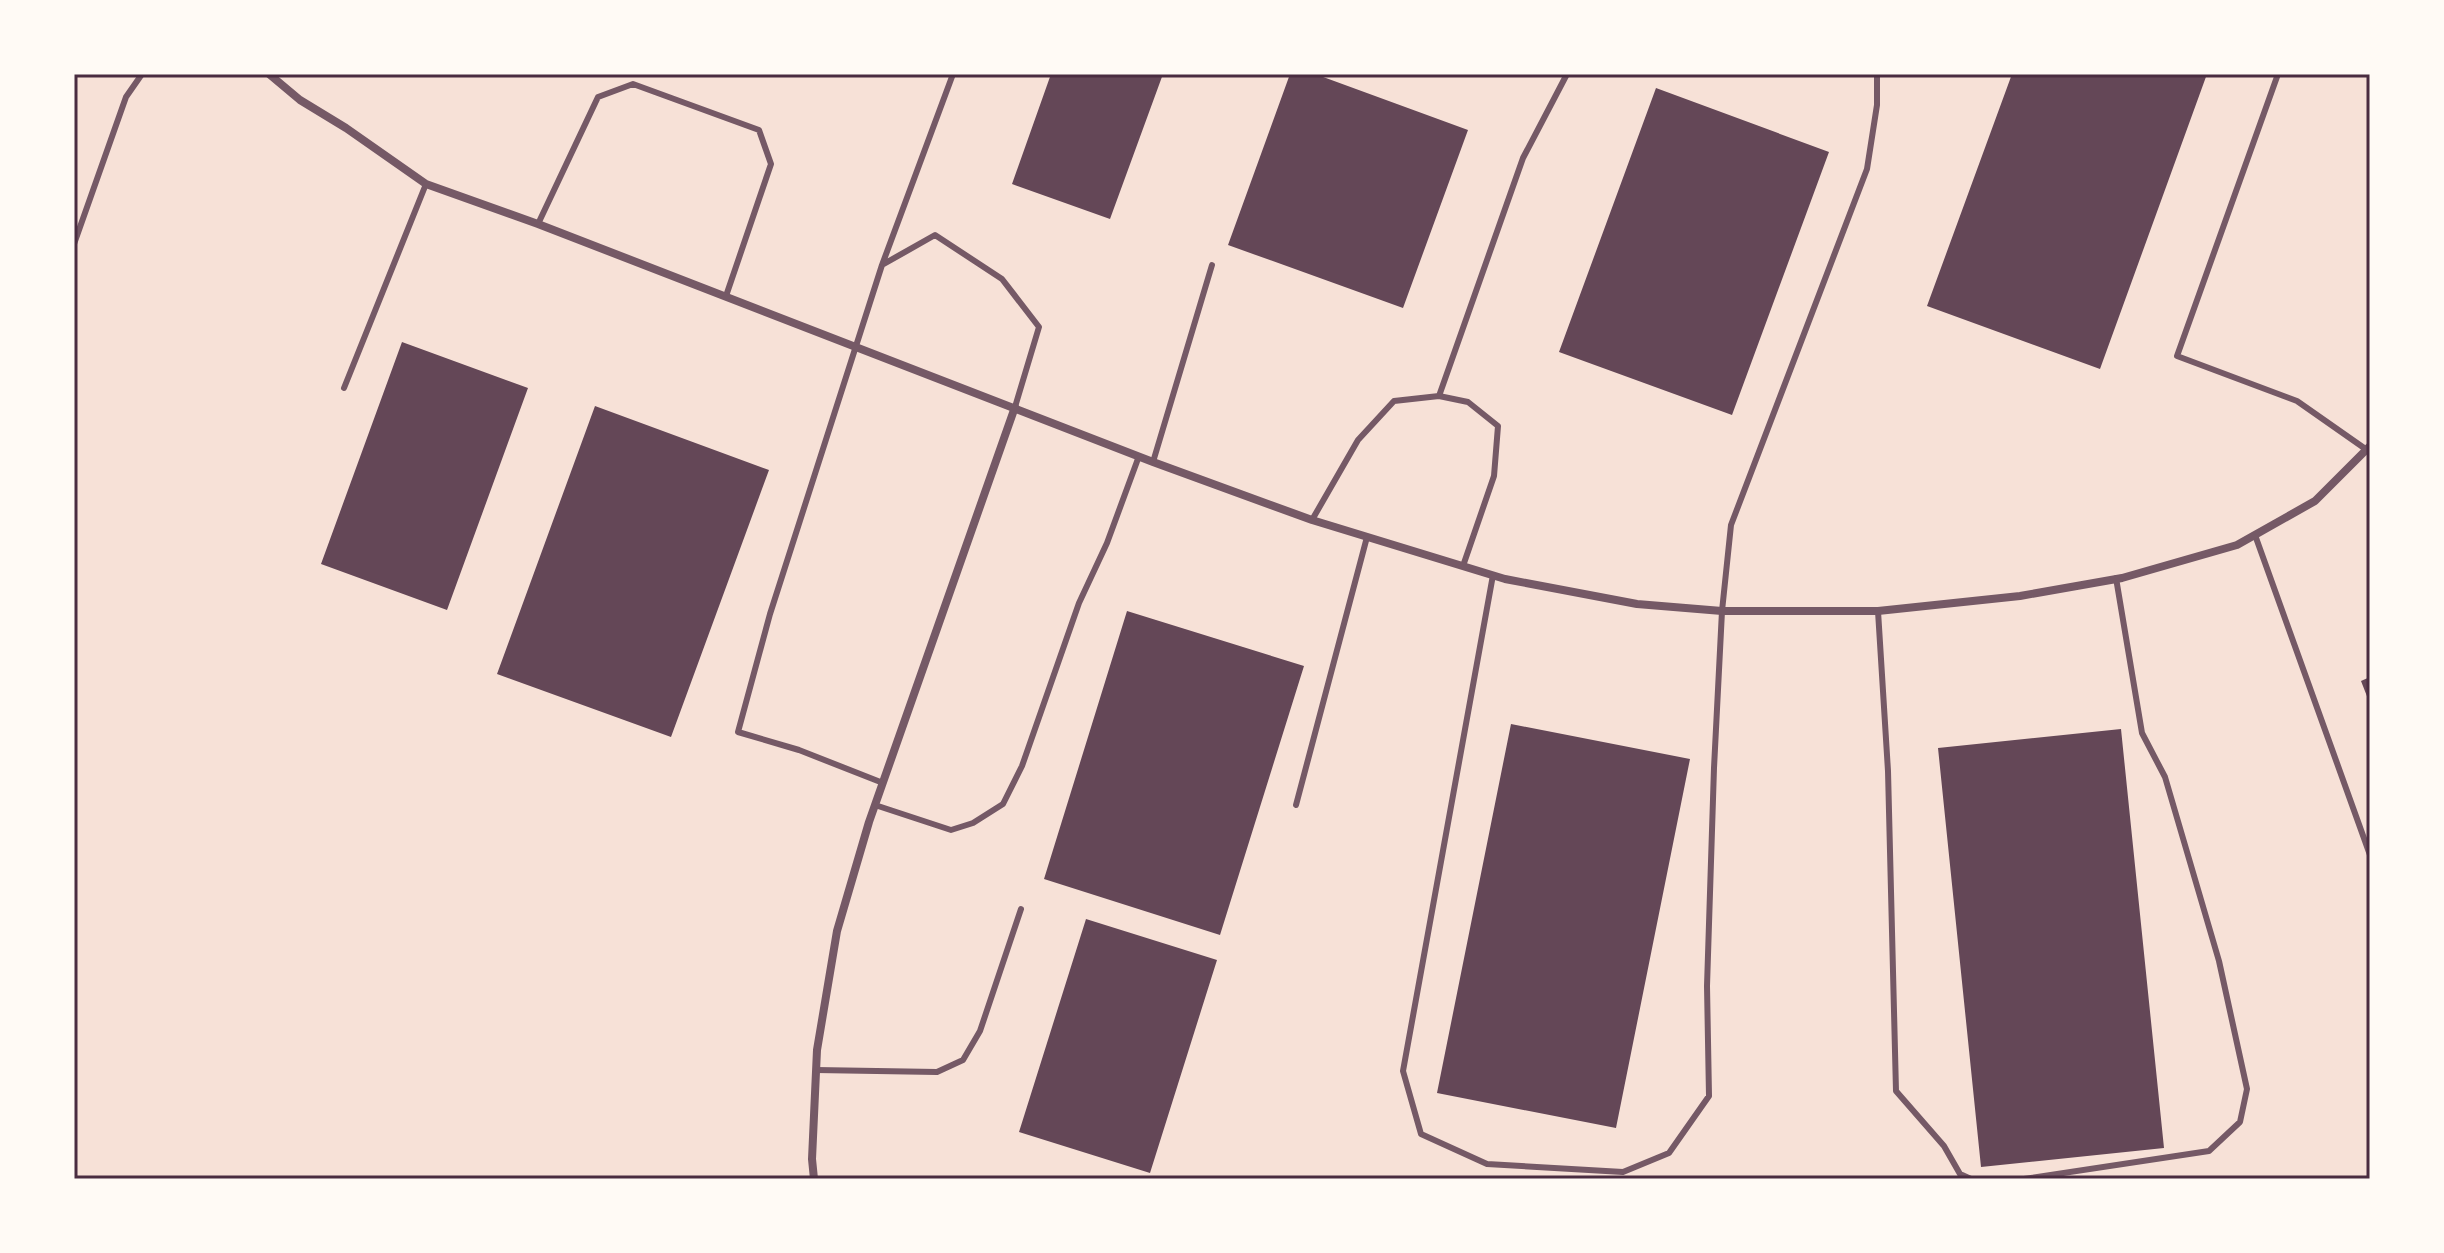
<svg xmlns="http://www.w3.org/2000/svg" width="2444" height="1253" font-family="Jost,sans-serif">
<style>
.building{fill:#644757}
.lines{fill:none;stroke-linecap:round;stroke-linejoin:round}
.service{stroke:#755966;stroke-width:6}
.minor{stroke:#755966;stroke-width:8}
.neatline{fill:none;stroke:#4a2c40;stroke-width:3}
</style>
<rect width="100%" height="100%" fill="#f7e1d7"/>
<path class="building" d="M1051,74H1163L1110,219L1012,184Z
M1290,74H1315L1468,130L1403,308L1228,245Z
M2012,74H2207L2100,369L1927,306Z
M1656,88L1829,152L1732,415L1559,352Z
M402,342L528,388L447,610L321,564Z
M595,406L769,470L671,737L497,674Z
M1127,611L1304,666L1220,935L1044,879Z
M2370,677V704L2361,681Z
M1511,724L1690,759L1616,1128L1437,1093Z
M2121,729L2164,1148L1981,1167L1938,748Z
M1086,919L1217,960L1150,1173L1019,1132Z"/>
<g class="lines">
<path class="service" d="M2278,74L2177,356L2297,401L2367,450
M538,224L598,97L633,84L759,130L771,164L726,296
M74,244L126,97L142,74
M882,265L953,74
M344,388L426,184
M1439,396L1523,158L1567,74
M1153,462L1212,265
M1312,520L1358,440L1394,401L1439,396L1468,402L1498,426L1494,476L1463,566
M2255,535L2370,855
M1493,575L1403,1071L1421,1134L1487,1164L1623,1172L1669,1153L1709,1096L1707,986L1714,768L1722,611L1731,525L1867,169L1877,105V74
M1878,611L1888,771L1896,1091L1944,1146L1960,1174L1971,1179
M883,783L799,750L738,732L770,614L882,265L935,235L1002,279L1039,327L1015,407
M875,805L951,830L973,823L1003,804L1022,766L1079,603L1107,543L1139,456
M1296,805L1367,537
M816,1070L937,1072L963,1060L980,1031L1021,909
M2024,1179L2209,1151L2240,1122L2247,1089L2219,961L2165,777L2142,733L2116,578"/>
<path class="minor" d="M269,74L300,100L346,128L426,184L538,224L1153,462L1312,520L1505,579L1637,604L1722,611H1878L2020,596L2122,578L2237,545L2315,501L2370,446
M814,1179L812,1159L817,1050L837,931L869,822L1015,407"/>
</g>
<rect width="2444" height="1253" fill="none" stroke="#fffaf5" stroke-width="152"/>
<rect x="76" y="76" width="2292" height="1101" class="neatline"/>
</svg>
